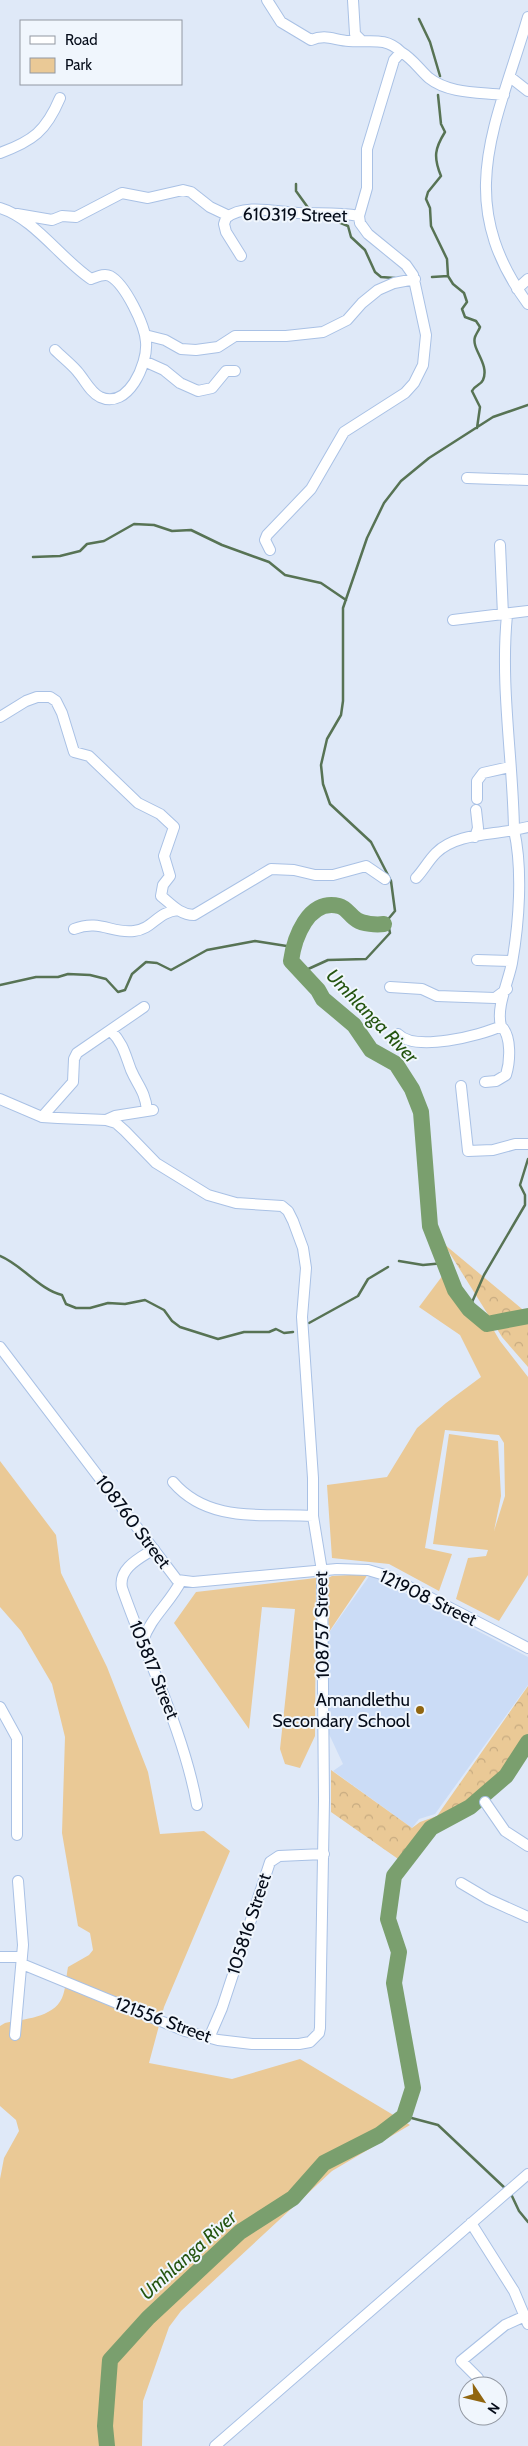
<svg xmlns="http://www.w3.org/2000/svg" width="528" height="2446" font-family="Cabin,sans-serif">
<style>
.built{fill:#cbdcf6}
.green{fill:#eac996}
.forest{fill:url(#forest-crowns)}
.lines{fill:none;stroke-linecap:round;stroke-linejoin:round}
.stream{stroke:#577354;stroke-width:2.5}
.river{stroke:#7a9f6e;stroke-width:16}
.minor-casing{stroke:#a9c1e5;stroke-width:12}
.minor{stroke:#fff;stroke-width:10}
.poi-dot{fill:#916610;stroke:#f0f6fd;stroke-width:2}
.labels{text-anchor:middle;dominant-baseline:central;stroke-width:4;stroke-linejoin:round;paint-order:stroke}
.street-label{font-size:18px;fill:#050c19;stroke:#f0f6fd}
.poi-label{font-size:18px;fill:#050c19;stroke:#f0f6fd;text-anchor:end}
.water-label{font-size:19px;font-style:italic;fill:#23540f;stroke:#f0f6fd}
</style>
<defs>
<pattern id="forest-crowns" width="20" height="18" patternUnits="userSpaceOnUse" patternTransform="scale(1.25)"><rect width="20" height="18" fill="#eac996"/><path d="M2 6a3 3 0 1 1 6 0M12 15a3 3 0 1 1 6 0" fill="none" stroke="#c7ab81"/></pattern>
</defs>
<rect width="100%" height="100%" fill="#dfe9f8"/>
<path class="built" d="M370,1575L528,1657V1685L435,1814L419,1819L412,1828L333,1771L343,1764L329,1734L328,1634Z"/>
<path class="green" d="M443,1275C452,1293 472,1327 493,1329L500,1341L528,1377V1575L499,1621L456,1599L468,1558L486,1556L488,1550L433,1544L449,1434L498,1441L501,1496L494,1531L505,1496L504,1443L499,1435L445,1430L425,1548L452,1554L439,1591L389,1564L332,1558L327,1485L387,1477L417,1428L446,1403L481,1377L460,1335L419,1307Z
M0,1461L56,1535L61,1573L107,1667L148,1772L160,1834L204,1831L230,1851L164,2007L149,2063L232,2079L300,2059L410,2125L332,2171L181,2311L169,2327L143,2401L142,2446H0V2179L4,2158L19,2131L16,2120L0,2106V2026L5,2023C23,2019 53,2018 62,1998C66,1989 66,1977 68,1967L89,1955L93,1950L90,1933L78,1926L62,1833L65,1737L52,1684L21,1631L0,1607Z
M368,1574L329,1632L326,1579L332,1576Z
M316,1578L315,1736L300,1768L285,1764L280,1749L295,1609L262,1607L249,1729L174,1623L196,1592Z"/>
<path class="forest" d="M444,1244L528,1314V1367L502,1337Z
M528,1686V1737L503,1774L468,1805L429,1825L401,1861L331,1812V1770L412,1828L420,1822L437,1816Z"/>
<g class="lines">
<path class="stream" d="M419,19L430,42L440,76
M438,95L441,124L445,132C435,148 433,157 441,176L428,192L426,199L430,208L431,226L447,259L448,276L453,284L464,293L467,302L462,309L465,317L476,321L480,327C479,330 476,334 475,337C471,349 490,364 483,380C481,385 475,385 472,391L480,407L477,428
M296,184V191L309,209
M326,217L348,226L351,237L365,250L375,272L381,277L395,278
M432,277L448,276
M33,557L60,556L80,551L87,544L104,541L134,524L154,525L172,531L191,530L222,545L269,562L285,575L321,583L346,600
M307,977L306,970L328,960L366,959L390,933L389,928L384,924L395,911L391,881L371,842L330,804L323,784L321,765L327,739L341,715L343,701V608L367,538L384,503L401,481L429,458L493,417L528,405
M0,985L36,977H58L68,974L90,975L106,979L118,992L125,990L132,974L146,962L157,963L171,970L207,950L255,941L293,947
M0,1256C22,1265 40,1290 62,1295L66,1304L76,1308H90L108,1303L125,1304L145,1300L164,1310L172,1321L180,1327L218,1339L244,1332H269L276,1329L284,1333L293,1332
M399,1261L423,1265L444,1263
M469,1309L484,1275L525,1205V1195L520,1185L528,1159
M309,1323L358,1296L368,1279L388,1267
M404,2116L438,2125L507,2190
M511,2194L519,2211L528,2222"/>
<path class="river" d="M384,924C376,925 363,924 357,920C350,916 347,908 339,906C308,898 294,939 291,961L318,990L323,999L354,1025L371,1050L396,1064L412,1089L421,1112L430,1226L455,1290L469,1309L487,1324L528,1316
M107,2446L105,2426L110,2360L148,2318L240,2232L293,2198L324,2163L379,2135L404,2116L413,2088L394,1983L399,1952L388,1919L394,1876L431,1828L470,1807L506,1776L528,1742"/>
<g class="minor-casing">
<path id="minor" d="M267,0L281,22L311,40C326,34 334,40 349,41C369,43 385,36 401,52
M353,0L355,34L361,40
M528,17C496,126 452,200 528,304
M510,77L528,91
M0,153C33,141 46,131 60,98
M0,208C34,218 61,259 91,279C97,277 104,273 110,276C125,284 145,325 146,342C148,364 128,410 100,397C90,392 85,380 77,371C71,364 62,357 55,350
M17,214L52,220L62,216L76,217L122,193L148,198L183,190L191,192L210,207L229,216
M241,256L226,232L224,224L226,218C244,203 277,212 298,213C319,214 338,212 359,216
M517,289L528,279
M145,335L165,340L181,349L196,350L218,347L235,336H286L323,332L347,320L362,303L378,290L394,283L415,279
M144,361L164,370L180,383L198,391L212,388L226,371H235
M467,478L528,480
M500,545L503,615
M270,550L265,540L267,535L311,489L344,432L405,393L414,383L423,365L426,335L413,275L406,265L368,234L360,223L359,216L367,188V149L394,60L401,52C413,59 419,69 429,78C449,94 480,92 504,95
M453,620L528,611
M0,717L26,701L37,697H50L56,701L62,713L74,752L89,756L138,803L160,814L174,827L164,856L170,876L163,885L161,896C171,904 180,915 194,915L271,869L294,870L315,875H333L366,866L385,879
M477,799V781L483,773L510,767
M475,837L478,828L476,810
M416,878C423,871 428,861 436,853C455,834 489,835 514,830C513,759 500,687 507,615
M74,929C100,919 112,934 134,931C153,929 157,912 178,910
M477,960L512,961
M390,987L422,989L437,996L495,998L507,989
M501,1026C496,1007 508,983 512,963C519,923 523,870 514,830L528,827
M111,1031C123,1043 125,1054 131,1070C138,1086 145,1091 147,1110
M398,1034C415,1052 480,1036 501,1026C512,1036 510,1062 506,1075L496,1081L485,1082
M461,1086L468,1151L493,1150L515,1144H528
M0,1099L42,1117L58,1118L106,1120L115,1116L153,1110
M42,1117L73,1082L74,1059L77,1053L144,1007
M0,1347L177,1580L193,1582L337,1569L368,1570L388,1576L528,1648
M173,1482C209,1524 264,1513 313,1516
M154,1549C140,1558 118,1568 122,1588C147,1660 183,1729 197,1805
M143,1641C150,1618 170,1603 181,1581
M0,1707L17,1738V1835
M485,1802L505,1831L528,1846
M461,1883L488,1899L528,1917
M0,1957H22
M22,1964L185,2031L218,2040L252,2044H299L310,2042L319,2033L320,2028L324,1800L322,1571L313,1516V1478L302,1317L306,1268L303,1248L293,1221L288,1211L282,1206L236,1203L208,1195L156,1163L125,1131L116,1123L106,1120
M15,2035L23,1945L18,1881
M209,2038L222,2008L270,1862L279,1856L324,1854
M471,2223L514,2291L528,2324
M478,2378L461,2361L505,2325L525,2316
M215,2446L528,2174"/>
</g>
<use href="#minor" class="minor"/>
</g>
<circle class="poi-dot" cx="420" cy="1710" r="5"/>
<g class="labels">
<g class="street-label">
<text transform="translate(295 215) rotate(1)">610319 Street</text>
<text transform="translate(133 1522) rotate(53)">108760 Street</text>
<text transform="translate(428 1598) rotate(26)">121908 Street</text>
<text transform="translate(322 1625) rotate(-91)">108757 Street</text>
<text transform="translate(154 1670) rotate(68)">105817 Street</text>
<text transform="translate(249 1924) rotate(-72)">105816 Street</text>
<text transform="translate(163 2020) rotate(20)">121556 Street</text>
</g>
<g class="poi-label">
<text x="410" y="1700">Amandlethu<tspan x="410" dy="21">Secondary School</tspan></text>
</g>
<g class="water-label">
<text transform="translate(372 1016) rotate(46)">Umhlanga River</text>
<text transform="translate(188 2255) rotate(-42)">Umhlanga River</text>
</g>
</g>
<rect x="20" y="20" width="162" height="65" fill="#f0f6fd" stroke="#9298a2"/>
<rect x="30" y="36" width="25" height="8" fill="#ffffff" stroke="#9298a2"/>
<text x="65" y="45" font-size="15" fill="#050c19">Road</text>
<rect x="30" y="58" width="25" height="15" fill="#eac996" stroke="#9298a2"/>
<text x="65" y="70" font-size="15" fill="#050c19">Park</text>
<g transform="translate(483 2401) rotate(125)"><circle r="24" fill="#f0f6fd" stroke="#9298a2"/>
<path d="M0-4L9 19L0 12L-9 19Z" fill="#916610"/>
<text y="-8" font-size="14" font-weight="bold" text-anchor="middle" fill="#050c19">N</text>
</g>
</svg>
